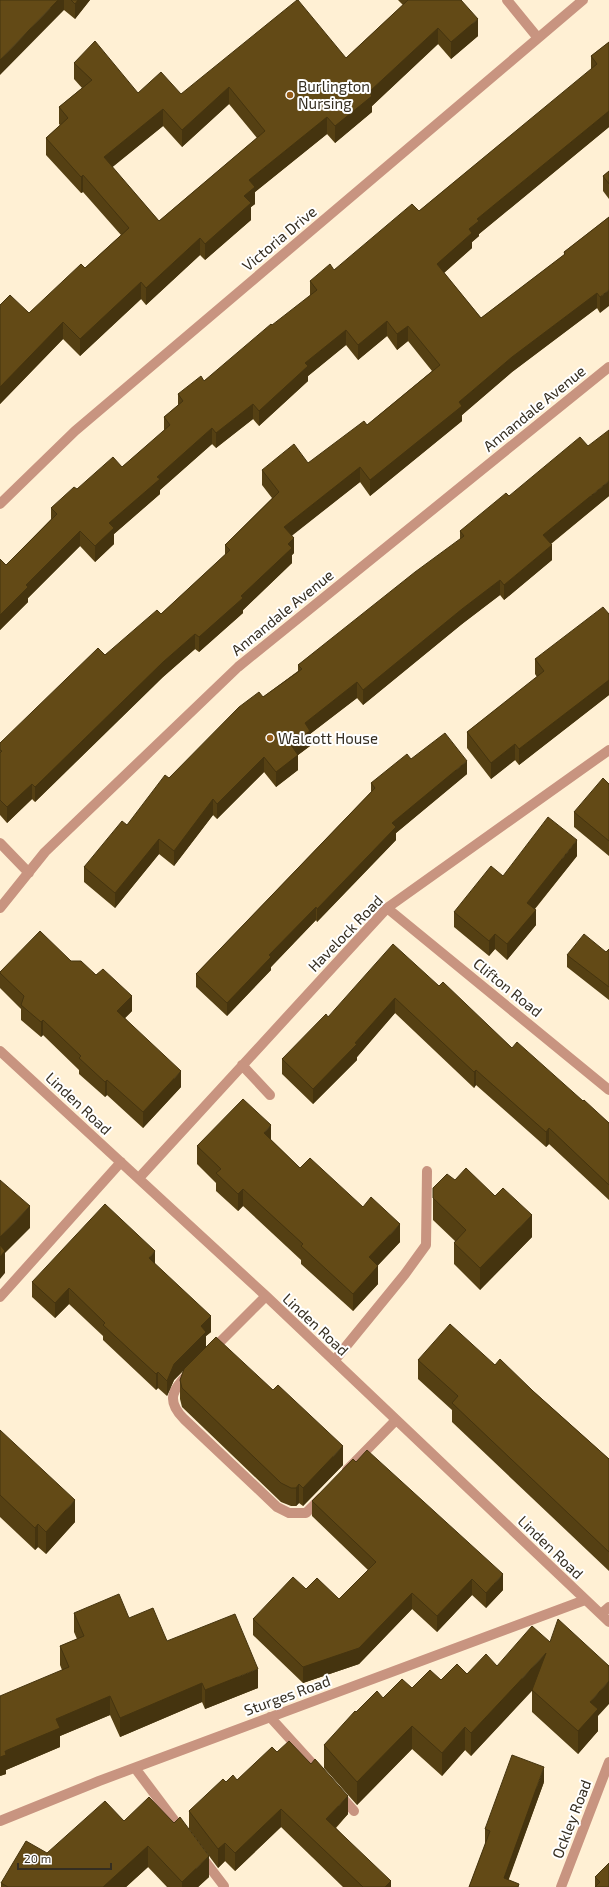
<svg xmlns="http://www.w3.org/2000/svg" width="609" height="1887" font-family="'Exo 2',sans-serif">
<style>
.lines{fill:none;stroke-linecap:round;stroke-linejoin:round}
.minor{stroke:#c89480;stroke-width:10}
.wall{fill:#554013;fill-rule:evenodd}
.shaded-wall{fill:#45340f}
.building{fill:#634a16;stroke:#45340f;fill-rule:evenodd}
.poi-dot{fill:#945b16;stroke:#fff;stroke-width:1.5}
.labels{text-anchor:middle;dominant-baseline:central;stroke-width:4;stroke-linejoin:round;paint-order:stroke}
.poi-label{font-size:15px;fill:#352e21;stroke:#fff;text-anchor:start}
.street-label{font-size:15px;fill:#352e21;stroke:#fff}
</style>
<rect width="100%" height="100%" fill="#fff0d4"/>
<g class="lines">
<path class="minor" d="M507,0L538,38
M0,504L75,431L583,0
M0,843L29,873
M0,908L45,852L238,667L609,367
M387,908L609,1090
M0,1051L266,1296L609,1622
M242,1065L270,1095
M139,1178L387,908L609,750
M0,1297L121,1162
M212,1350L266,1296
M334,1361L405,1274L426,1245L427,1171
M189,1373C173,1389 165,1400 184,1419L277,1507L289,1513H306L321,1498
M347,1470L396,1420
M601,1614L609,1607
M270,1717L320,1772
M135,1768L183,1832
M340,1795L354,1811
M0,1821L99,1781L585,1600
M201,1856L224,1886
M561,1887L609,1762"/>
</g>
<path class="wall" d="M0,0H90L75,19L64,10Z
M398,0H461L478,36L451,59L438,44L372,106V112L335,143L327,134L255,192V204L251,207V220L205,260L200,255L146,305L141,299L80,356L63,339L0,404V305L29,313L85,268L121,235L83,192L81,193L46,155V138L60,125L59,124V107L82,88L74,79V63L138,93L181,94L346,58L403,5ZM229,104L257,138L159,221L112,167L163,126L182,147Z
M609,42V127L479,234V236L472,242V248L444,273L481,318L564,255V252L609,217L600,313L597,308L512,372L462,415V421L370,496L360,482L292,535L294,553L292,555V563L243,610V613L199,652L195,649L163,677L35,802L32,799L7,823L0,815V743L105,655L161,614L225,555V545L272,498L262,485V470L308,463L367,425L432,371L408,341L397,350L387,336L358,360L346,345L308,376V381L259,426L253,419L216,448L212,444L160,490V494L114,534V544L95,562L80,546L28,598V602L0,630V559L6,565L51,519V508L77,489L122,467L164,431V417L178,405V394L204,381L310,296V281L334,270L419,211L591,70V56Z
M609,171V199L603,191V176Z
M509,496H609L551,544L552,560L504,600L500,595L462,624L363,705L357,698L310,734V746L298,755V770L276,787L264,772L217,819L213,815L174,866L159,854L115,908L84,882V867L127,825L169,778L263,697L298,671V665L460,540V531Z
M609,614V695L519,765L515,760L491,779L467,748V732L537,677L535,674V659Z
M411,759L467,774L396,833V840L317,922L316,920L271,967V970L227,1016L196,987V974L371,792V783Z
M609,784V856L574,827V812Z
M577,856L535,909L536,925L507,960L495,949L489,956L454,927V912L503,876Z
M609,949V1000L567,967V955L606,952Z
M71,961L132,1011L125,1018L181,1087L143,1128L107,1095L105,1097L79,1074V1070L43,1035L41,1037L21,1020V1009L0,988V972Z
M439,986L512,1048L583,1101L609,1123V1200L549,1144L546,1147L476,1085L474,1088L395,1013L357,1057V1060L313,1104L282,1074V1059L328,1017Z
M271,1140L300,1168L400,1242L378,1265V1284L353,1311L301,1264V1260L243,1206L238,1211L216,1191V1183L197,1164V1146Z
M455,1180L532,1237L480,1290L454,1264V1243L455,1241L433,1220V1188Z
M155,1264L211,1332L206,1336V1347L343,1465L303,1506L299,1503L296,1506H291L281,1502L182,1407L180,1399V1380L184,1370L174,1380L167,1396L158,1388L156,1390L103,1340V1336L69,1304L55,1318L32,1297V1282Z
M418,1360L495,1365L533,1391L609,1459V1571L452,1422V1410L418,1379Z
M0,1430L75,1522L46,1554L38,1547L35,1550L0,1517Z
M312,1501L503,1590L486,1608L472,1595L437,1632L412,1609L359,1664L303,1683L253,1635V1619L306,1589L339,1599L368,1570L312,1516Z
M74,1613L129,1618L167,1641L258,1688L205,1709L202,1702L120,1737L110,1715L60,1736V1747L6,1770V1774L0,1776L62,1670L60,1665V1646L77,1639L74,1632Z
M497,1666L598,1716V1731L578,1754L532,1712V1690L471,1756L465,1750L442,1776L412,1749L357,1805L324,1768V1745L356,1712L383,1698L412,1688Z
M277,1752L348,1814L336,1828L391,1887H343L281,1827L235,1871L225,1861L218,1868L189,1829V1811L226,1782L237,1780Z
M544,1782L508,1880L519,1887H469L485,1845V1829Z
M124,1821L209,1877L198,1887H167L148,1867L126,1887H1V1883L47,1853Z
M595,1877L609,1887H595Z"/>
<path class="shaded-wall" d="M58,0H64V10L0,75V60Z
M78,0H90L75,19V4Z
M478,19V36L451,59V42Z
M438,28V44L372,106V112L335,143V126L369,92Z
M229,87V104L182,147V130Z
M163,109V126L104,174V157Z
M609,111V127L479,234V236L472,242V248L437,279V264L477,219Z
M327,117V134L255,192V204L251,207V220L205,260V244L244,196L249,180Z
M83,175V192L81,193V177Z
M200,238V255L146,305V288Z
M141,282V299L80,356V339Z
M609,290V306L600,313V297Z
M597,293V308L512,372L462,415V421L370,496V480L459,402L512,357Z
M387,321V336L358,360V345Z
M63,322V339L0,404V387Z
M408,326V341L397,350V334Z
M346,330V345L308,376V381L259,426V411L305,363Z
M253,404V419L216,448V433Z
M212,428V444L160,490V494L114,534V544L95,562V546L109,523L157,477Z
M360,467V482L284,542V527Z
M609,481V496L543,550V535Z
M80,531V546L28,598V602L0,630V615L26,585Z
M294,538V553L292,555V563L243,610V613L199,652V637L241,596L288,544Z
M552,545V560L504,600V585Z
M500,580V595L462,624L363,705V690L462,609Z
M195,634V649L163,677L35,802V787L163,662Z
M609,680V695L519,765V749Z
M357,682V698L310,734V746L298,755V770L276,787V772L305,723Z
M515,744V760L491,779V763Z
M264,757V772L217,819V804Z
M467,761V774L396,833V840L317,922V909L392,823Z
M32,784V799L7,823V807Z
M213,799V815L174,866V851Z
M159,839V854L115,908V893Z
M577,840V856L527,918V903Z
M316,907V920L271,967V970L227,1016V1003L269,955Z
M536,910V925L507,960V944Z
M495,934V949L489,956V941Z
M132,996V1011L117,1026V1011Z
M395,998V1013L357,1057V1060L313,1104V1089L355,1043Z
M43,1020V1035L41,1037V1022Z
M476,1070V1085L474,1088V1072Z
M181,1071V1087L143,1128V1112Z
M107,1080V1095L105,1097V1082Z
M271,1125V1143L264,1133Z
M549,1128V1144L546,1147V1132Z
M243,1189V1206L238,1211V1194Z
M30,1206V1228L5,1253V1273L0,1279V1237Z
M532,1215V1237L480,1290V1268Z
M400,1224V1242L369,1275V1257Z
M155,1251V1267L149,1258Z
M378,1266V1284L353,1311V1294Z
M69,1288V1304L55,1318V1303Z
M211,1316V1332L206,1336V1347L174,1380L167,1396V1381L174,1364L201,1326Z
M158,1372V1388L156,1390V1374Z
M343,1446V1465L303,1506V1488Z
M299,1484V1503L296,1506V1488Z
M75,1500V1522L46,1554V1532Z
M38,1524V1547L35,1550V1528Z
M503,1574V1590L486,1608V1593Z
M472,1579V1595L437,1632V1616Z
M412,1593V1609L359,1664L303,1683V1667Z
M546,1653V1676L471,1756V1733Z
M258,1669V1688L205,1709V1690Z
M609,1681V1704L598,1716V1731L578,1754V1731L590,1702Z
M202,1683V1702L120,1737V1718Z
M110,1696V1715L60,1736V1747L6,1770V1774L0,1776V1757L5,1751L56,1719Z
M412,1726V1749L357,1805V1782Z
M465,1727V1750L442,1776V1753Z
M544,1767V1782L506,1887L504,1878Z
M348,1796V1814L326,1837V1819Z
M281,1809V1827L235,1871V1853Z
M225,1843V1861L218,1868V1849Z
M148,1846V1867L126,1887H103Z
M209,1856V1877L198,1887H182V1882Z
M391,1881V1887H385Z"/>
<path class="building" d="M0,0H58L0,60Z
M71,0H78L75,4Z
M297,0H298L346,58L408,0H461L478,19L451,42L438,28L369,92L372,96L335,126L327,117L249,180L255,187L244,196L251,203L205,244L200,238L146,288L141,282L80,339L63,322L0,387V305L10,295L29,313L81,264L85,268L129,228L83,175L81,177L46,138L68,118L59,107L92,80L74,63L95,41L138,93L161,72L181,94ZM229,87L265,131L159,221L104,157L163,109L182,130Z
M609,42V111L477,219L479,221L469,229L472,233L437,264L481,318L565,254L564,252L609,217V290L600,297L597,293L512,357L459,402L462,406L370,480L360,467L284,527L294,538L288,544L292,548L241,596L243,598L199,637L195,634L163,662L35,787L32,784L7,807L0,800V753L2,751L0,750V743L98,648L105,655L157,610L161,614L230,550L225,545L279,492L262,470L294,444L308,463L364,421L367,425L440,365L408,326L397,334L387,321L358,345L346,330L305,363L308,366L259,411L253,404L216,433L212,428L157,477L160,479L109,523L114,528L95,546L80,531L26,585L28,587L0,615V559L6,565L57,514L51,508L74,487L77,489L113,457L122,467L170,425L164,417L183,401L178,394L201,376L204,381L271,324L272,325L317,290L310,281L330,264L334,270L412,204L419,211L597,64L591,56Z
M609,171V184L603,176Z
M609,430V481L543,535L552,545L504,585L500,580L462,609L363,690L357,682L305,723L310,731L291,745L298,755L276,772L264,757L217,804L213,799L174,851L159,839L115,893L84,867L122,821L127,825L165,775L169,778L239,707L259,692L263,697L302,669L298,665L415,572L464,536L460,531L506,493L509,496L580,437L588,446Z
M603,607L609,614V680L519,749L515,744L491,763L467,732L544,671L535,659Z
M445,733L467,761L392,823L396,827L317,909L316,907L269,955L271,957L227,1003L196,974L375,788L371,783L407,754L411,759Z
M603,778L609,784V841L574,812Z
M548,817L577,840L527,903L536,910L507,944L495,934L489,941L454,912L491,866L503,876Z
M40,931L71,961H81L96,975L103,969L132,996L117,1011L181,1071L143,1112L107,1080L105,1082L79,1058L81,1056L43,1020L41,1022L21,1005L24,996L0,973V972Z
M584,934L606,952L609,949V987L567,955Z
M393,944L439,986L443,982L512,1048L517,1042L583,1101L584,1100L609,1123V1185L549,1128L546,1132L476,1070L474,1072L395,998L355,1043L357,1044L313,1089L282,1059L326,1014L328,1017Z
M243,1099L271,1125L264,1133L300,1168L310,1158L363,1207L371,1197L400,1224L369,1257L378,1266L353,1294L301,1246L303,1244L243,1189L238,1194L216,1173L221,1169L197,1146Z
M466,1168L495,1196L503,1188L532,1215L480,1268L454,1243L466,1230L433,1198V1188L447,1174L455,1180Z
M0,1180L30,1206L0,1237Z
M105,1204L155,1251L149,1258L211,1316L201,1326L206,1332L174,1364L167,1381L158,1372L156,1374L103,1325L105,1323L69,1288L55,1303L32,1282Z
M0,1245L5,1251L0,1257Z
M450,1324L495,1365L500,1359L533,1391L609,1459V1552L452,1403L458,1396L418,1360Z
M216,1337L273,1390L278,1385L343,1446L303,1488L299,1484L296,1488H291L281,1483L182,1388L180,1380L184,1369Z
M0,1430L75,1500L46,1532L38,1524L35,1528L0,1495Z
M367,1450L503,1574L486,1593L472,1579L437,1616L412,1593L359,1648L303,1667L253,1619L293,1577L306,1589L317,1578L339,1599L376,1562L312,1501L353,1459L356,1462Z
M119,1594L129,1618L153,1608L167,1641L235,1614L258,1669L205,1690L202,1683L120,1718L110,1696L56,1719L60,1728L5,1751L6,1755L0,1757V1696L69,1667L60,1646L84,1636L74,1613Z
M558,1619L609,1666V1681L590,1702L598,1709L578,1731L532,1690L546,1653L471,1733L465,1727L442,1753L412,1726L357,1782L324,1745L355,1711L356,1712L377,1691L383,1698L402,1679L412,1688L430,1670L441,1680L457,1664L467,1674L486,1654L497,1666L532,1626L550,1642Z
M289,1741L311,1764L315,1759L348,1796L326,1819L391,1881L385,1887H363L281,1809L235,1853L225,1843L218,1849L189,1811L223,1779L226,1782L233,1775L237,1780L272,1747L277,1752Z
M512,1755L544,1767L504,1878L519,1884L518,1887H469L490,1831L485,1829Z
M149,1797L174,1823L180,1817L209,1856L182,1882L148,1846L103,1887H8L1,1883L26,1841L47,1853L105,1801L124,1821Z
M609,1863V1887H595L600,1882L595,1877Z"/>
<g class="poi-dot">
<circle cx="290" cy="95" r="4"/>
<circle cx="270" cy="738" r="4"/>
</g>
<g class="labels">
<g class="poi-label">
<text x="298" y="86">Burlington<tspan x="298" dy="17">Nursing</tspan></text>
<text x="278" y="738">Walcott House</text>
</g>
<g class="street-label">
<text transform="translate(279 238) rotate(-40)">Victoria Drive</text>
<text transform="translate(534 408) rotate(-39)">Annandale Avenue</text>
<text transform="translate(282 612) rotate(-39)">Annandale Avenue</text>
<text transform="translate(345 933) rotate(-46)">Havelock Road</text>
<text transform="translate(508 987) rotate(39)">Clifton Road</text>
<text transform="translate(79 1103) rotate(43)">Linden Road</text>
<text transform="translate(316 1324) rotate(43)">Linden Road</text>
<text transform="translate(551 1547) rotate(44)">Linden Road</text>
<text transform="translate(287 1695) rotate(-20)">Sturges Road</text>
<text transform="translate(571 1819) rotate(-69)">Ockley Road</text>
</g>
</g>
<path d="M18 1863v6h93v-6" fill="none" stroke="#352e21" stroke-width="2"/>
<text x="24" y="1863" font-size="12" fill="#352e21" stroke="#ffffff" stroke-width="3" paint-order="stroke">20 m</text>
</svg>
